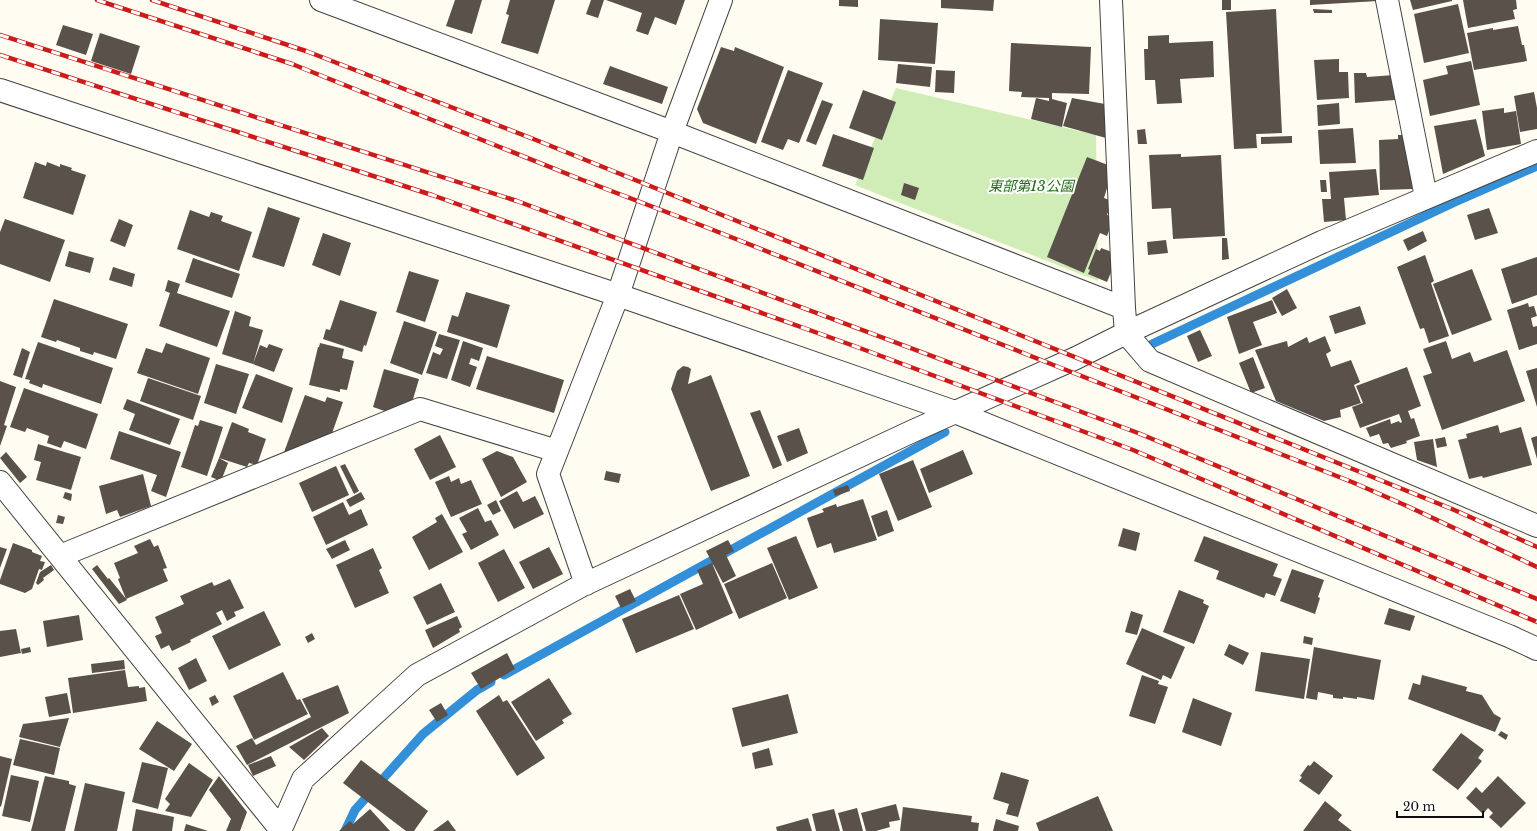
<svg xmlns="http://www.w3.org/2000/svg" width="1537" height="831" font-family="'Libre Baskerville','Noto Sans JP',serif">
<style>
.green{fill:#d1edb7}
.lines{fill:none;stroke-linecap:round;stroke-linejoin:round}
.stream{stroke:#328fd8;stroke-width:9}
.building{fill:#59514a}
.minor-casing{stroke:#424242;stroke-width:24}
.minor{stroke:#fff;stroke-width:22}
.rail-casing{stroke:#cb1b1b;stroke-width:4.5}
.rail{stroke:#fff;stroke-width:3;stroke-dasharray:9;stroke-linecap:butt}
.labels{text-anchor:middle;dominant-baseline:central;stroke-width:4;stroke-linejoin:round;paint-order:stroke}
.park-label{font-size:14px;font-style:italic;fill:#276d19;stroke:#fff}
</style>
<rect width="100%" height="100%" fill="#fffdf1"/>
<path class="green" d="M896,88L1096,135L1098,281L855,185Z"/>
<g class="lines">
<path class="stream" d="M1152,344L1455,202L1537,166
M504,675L945,432
M345,831L355,810L423,734L477,690L491,682"/>
</g>
<path class="building" d="M455,0H482L472,34L446,26Z
M510,0H555L538,54L501,43L509,15L506,14Z
M591,0H604L598,18L586,14Z
M606,0H685L676,25L655,17L648,35L636,31L642,13Z
M839,0H858V7L839,6Z
M941,0H994L993,11L941,8Z
M1222,0H1231V10H1222Z
M1310,0H1378V1L1310,5Z
M1410,0H1452V1L1413,10Z
M1463,0H1516L1517,9L1513,10L1515,19L1468,28Z
M1458,4L1469,53L1424,63L1414,14Z
M1276,9L1282,133L1256,134L1257,148L1234,149L1226,12Z
M1313,9L1332,10V13H1314Z
M880,19L938,23L935,64L878,60Z
M63,25L93,34L86,55L56,45Z
M1518,26L1522,45H1524L1527,61L1474,70L1467,33L1493,28V30Z
M100,33L140,46L131,74L91,61Z
M1169,35V43L1213,41L1214,77L1180,79L1182,103L1157,104L1155,80H1145L1144,49H1148V36Z
M1011,43L1091,47L1089,94L1052,93V99L1067,103L1062,127L1031,119L1036,98L1049,101V98L1021,97L1022,92L1009,91Z
M721,47L734,51L735,47L784,67L756,144L703,123L697,109Z
M1339,59V72H1348L1349,98L1317,100L1314,60Z
M1471,61L1480,105L1430,116L1423,80L1448,74L1446,66Z
M898,64L932,67L930,87L896,83Z
M610,66L668,87L662,104L603,84Z
M788,70L823,83L799,143L788,139L783,150L761,142Z
M936,70L955,71L954,93L935,92Z
M1354,73H1366L1367,77L1394,75L1395,100L1355,103Z
M863,90L896,102L882,140L849,128Z
M1534,92L1537,108V129L1520,132L1514,96Z
M1072,98L1105,104L1106,138L1063,126Z
M822,100L833,104L816,145L806,141Z
M1339,103L1340,124L1318,126L1317,105Z
M1504,108V113L1516,111L1521,144L1487,150L1482,111Z
M1476,119L1485,156L1443,174L1434,126Z
M1353,128L1356,163L1320,164L1318,130Z
M1145,129L1147,144H1138L1137,130Z
M833,134L874,148L863,180L822,166Z
M1398,135H1408L1410,146L1412,189L1380,190L1379,140L1398,139Z
M1292,136V143L1261,144V137Z
M1181,154V157L1221,155L1225,236L1173,239L1171,208L1152,209L1149,155Z
M1087,157L1108,165L1110,178L1104,198L1112,201L1107,215L1114,217L1107,236L1100,233L1084,273L1047,257Z
M35,162L46,166L47,162L60,167V164L72,168L71,170L86,175L73,215L23,198Z
M1376,169L1379,195L1344,198L1346,220L1324,222L1322,199H1331L1329,172Z
M1320,180H1326L1327,192H1321Z
M904,183L919,188L915,200L901,195Z
M268,207L300,218L284,267L252,257Z
M1489,208L1498,233L1475,240L1467,215Z
M190,210L209,217L211,212L223,216L221,221L252,232L239,271L177,249Z
M5,219L65,240L50,282L0,264V232Z
M119,219L133,225L125,247L110,241Z
M1423,231L1427,241L1408,251L1403,240Z
M323,233L351,243L340,276L312,265Z
M1222,238H1227L1229,259L1222,260Z
M1166,240L1168,253L1148,255L1147,242Z
M1101,248L1115,253L1117,258L1107,282L1088,274L1090,270L1088,269L1096,249L1100,251Z
M69,251L94,258L90,273L65,266Z
M1425,255L1434,281L1431,283L1449,336L1429,343L1424,328L1420,329L1397,267Z
M1537,257V295L1512,304L1501,269Z
M193,258L240,274L232,298L185,282Z
M113,267L135,274L132,287L109,280Z
M1472,269L1492,320L1452,335L1433,284Z
M409,271L439,280L425,322L396,312Z
M168,280L180,284L177,293L230,311L217,347L159,326L170,293L165,291Z
M1287,289L1297,308L1282,316L1272,298Z
M466,292L510,305L497,348L447,332L452,315L458,317Z
M54,299L128,324L116,359L94,352L93,355L80,351V348L57,340L56,342L41,337Z
M340,300L377,312L366,346L364,345L362,352L323,339L326,329L330,330Z
M1272,300L1277,313L1253,322L1262,345L1239,354L1227,317Z
M1528,303L1529,307L1534,306L1537,316L1531,318L1533,327L1537,326V344L1519,350L1507,310Z
M1360,306L1366,324L1335,334L1329,316Z
M235,311L251,317L249,326L263,330L253,364L222,354Z
M404,321L437,332L422,375L390,363Z
M1200,330L1212,356L1198,362L1187,336Z
M439,334L460,340L447,379L426,373L433,352L440,355L443,349L435,346Z
M1325,336L1331,351L1326,354L1331,367L1351,360L1360,382L1354,385L1361,403L1340,410L1341,417L1324,421L1276,401L1255,350L1287,341L1288,347L1307,337L1309,343Z
M463,341L483,348L479,361L471,358L469,364L477,367L470,387L451,380Z
M1446,341L1452,359L1470,352L1474,362L1507,350L1525,401L1442,430L1423,376L1432,373L1423,349Z
M38,342L113,368L101,404L43,384L42,388L29,383L30,380L25,379Z
M166,343L210,358L198,394L137,373L146,348L162,353Z
M320,343L344,349L342,358L354,361L347,390L340,389V392L309,385L318,347H319Z
M269,344L283,349L274,372L253,364L260,345L267,348Z
M22,348L30,352L22,378L13,375Z
M487,356L564,380L554,413L476,389Z
M1253,357L1265,388L1251,393L1239,363Z
M216,364L249,374L236,414L204,403Z
M683,366L688,367L691,369L688,384L711,375L750,476L711,491L671,389L677,371Z
M1407,367L1421,406L1408,411L1411,419L1414,418L1420,436L1406,441L1407,443L1391,448L1388,443L1383,444L1379,434L1370,437L1366,428L1390,419L1391,424L1399,421L1400,423L1402,422L1399,414L1360,428L1352,407L1363,403L1356,386Z
M1537,368V407L1526,371Z
M384,369L419,379L411,406L402,404L399,416L373,407Z
M256,374L293,388L282,423L242,408Z
M148,378L201,396L193,420L140,401Z
M0,381L16,387L4,425L7,426L0,446Z
M24,388L98,414L86,449L64,441L61,448L47,443L49,436L27,428L25,432L10,427Z
M305,395L325,402L327,397L343,402L330,439L283,455Z
M127,399L180,419L170,445L129,430L135,414L123,409Z
M760,410L782,465L773,469L750,413Z
M200,420L223,427L207,476L181,467L195,425L198,426Z
M232,422L249,429L248,432L266,439L257,465L249,463L247,467L219,458Z
M1498,425L1500,433L1521,427L1532,465L1483,478L1482,476L1469,479L1458,440L1467,438L1466,434Z
M799,428L808,453L787,462L777,436Z
M119,431L181,452L166,497L151,491L157,475L110,459Z
M440,435L456,467L430,480L414,449Z
M1537,436V459L1531,438Z
M1445,437L1447,446L1437,448L1435,439Z
M1433,439L1437,467L1417,460L1414,442Z
M38,444L81,457L71,490L36,480L41,462L34,460Z
M963,450L973,474L929,493L920,469Z
M497,451L513,457L527,482L501,497L482,459Z
M6,452L27,477L20,483L0,458Z
M219,458L228,463L221,481L211,477Z
M913,460L932,507L898,521L879,474Z
M345,464L359,491L354,494L340,466Z
M336,466L349,495L312,512L299,483Z
M606,471L621,474L619,483L604,480Z
M143,474L151,506L120,517L117,510L106,514L99,486Z
M449,476L451,482L459,478L461,484L471,480L482,504L451,517L435,482Z
M848,485L850,491L835,496L833,490Z
M517,491L523,502L535,496L544,514L514,529L499,501Z
M65,492L72,494L71,501L63,498Z
M361,492L365,499L350,507L346,500Z
M863,499L877,540L834,553L831,543L817,548L807,518L824,512L822,509L836,504L837,507Z
M496,500L501,511L493,515L487,505Z
M343,502L349,515L361,509L368,525L326,545L313,517Z
M478,508L485,522L491,520L499,535L471,550L462,534L467,532L459,518Z
M887,510L894,531L878,537L871,516Z
M442,514L463,552L429,570L412,537L437,522L435,518Z
M58,515L65,517L63,524L56,523Z
M1123,528L1140,533L1136,551L1118,546Z
M796,536L818,588L789,600L767,548Z
M1204,536L1278,564L1273,576L1282,579L1275,596L1266,593L1264,598L1216,579L1219,571L1194,561Z
M150,539L154,547L158,545L167,568L163,569L168,581L126,599L118,579L120,578L114,563L138,553L134,546Z
M345,540L350,550L332,559L326,549Z
M728,540L734,551L726,555L736,576L723,583L706,551Z
M13,543L32,550V552L42,556L40,561L45,562L42,570L39,569L32,589L25,593L0,584V580Z
M0,547L7,549L0,568Z
M549,547L563,574L533,589L519,562Z
M373,548L382,568L379,570L389,593L355,608L336,565Z
M504,549L525,588L498,602L478,563Z
M712,563L733,613L696,630L680,594L703,584L697,570Z
M772,563L787,598L739,619L724,584Z
M51,565L54,570L43,578L44,580L38,585L36,583L40,572Z
M97,565L108,579L109,578L127,600L119,604L92,569Z
M1292,569L1324,580L1318,597L1320,598L1315,614L1280,601Z
M230,579L244,608L234,612L236,616L227,621L222,610L216,613L222,624L190,640L191,642L172,651L169,645L161,649L155,636L162,633L155,617L184,604L180,596L212,582L214,586Z
M441,583L455,612L427,625L413,597Z
M630,589L636,601L621,608L615,596Z
M1179,590L1204,600L1203,603L1209,606L1194,644L1163,632Z
M679,595L694,629L636,653L622,619Z
M1389,608L1415,616L1410,631L1384,624Z
M264,611L281,645L229,670L212,636Z
M1131,611L1143,615L1137,635L1125,632Z
M79,615L83,640L47,647L43,621Z
M457,616L462,627L459,629L460,632L433,648L425,630Z
M1142,628L1185,647L1171,679L1163,675L1161,680L1126,664Z
M16,629L21,653L0,657V631Z
M312,633L315,639L308,643L305,637Z
M1304,636L1313,638L1312,645L1303,643Z
M1229,644L1249,653L1243,665L1224,655Z
M30,647L31,652L22,654L21,649Z
M1314,647L1381,660L1374,700L1357,697V699L1343,697V699L1333,698V695L1318,692L1317,700L1306,698Z
M1261,652L1310,659L1304,699L1255,691Z
M507,653L515,669L481,689L471,673Z
M196,658L207,681L189,690L178,668Z
M124,660L125,669L92,673L91,664Z
M125,670L128,687L139,686V688L145,687L147,701L73,713L68,678Z
M283,672L297,700L300,699L308,714L254,740L233,696Z
M1142,675L1159,681L1158,684L1168,687L1155,724L1129,716Z
M1422,675L1467,687L1466,691L1482,695L1494,714L1501,718L1495,732L1408,699L1413,683L1420,685Z
M549,678L572,714L562,720L564,723L536,741L511,702Z
M338,685L349,713L247,765L236,746L252,738L256,745L311,717L302,699Z
M67,693L71,713L49,717L45,697Z
M788,694L798,733L742,747L732,708Z
M215,695L219,702L212,706L209,698Z
M499,695L503,702L507,700L545,758L517,776L476,711Z
M1193,698L1232,713L1221,746L1182,732Z
M441,703L448,715L437,722L429,710Z
M69,718L60,747L19,737L23,724Z
M157,721L192,744L174,771L139,749Z
M322,728L329,736L304,760L289,747Z
M1501,731L1508,735L1506,740L1498,735Z
M1461,733L1484,750L1478,758L1482,761L1458,790L1432,770Z
M20,739L60,748L54,775L13,765Z
M769,748L773,765L755,769L752,753Z
M0,756L12,759L1,807L0,806Z
M271,756L276,766L253,776L248,765Z
M361,760L428,811L414,831H406L343,783Z
M1314,761L1333,776L1319,795L1299,781L1302,777L1300,776L1308,765L1310,766Z
M142,762L168,768L158,809L132,802Z
M189,763L213,780L191,817L165,811L170,804L165,799Z
M1001,772L1029,780L1018,817L1006,814L1009,804L993,799Z
M11,775L39,781L30,822L2,816Z
M45,776L69,781V784L76,786L65,831H31Z
M219,776L247,812L240,831H226L231,819L209,790Z
M1498,776L1526,803L1501,828L1489,817L1493,813L1488,808L1483,814L1466,798L1476,787L1482,793Z
M85,783L125,792L117,831H74Z
M1098,796L1113,831H1039L1036,823Z
M1325,801L1342,815L1338,820L1352,831H1303Z
M896,804L900,820L889,822L890,827L876,831H866L861,813Z
M903,807L972,816L971,822L979,823L978,831H900Z
M857,808L863,831H843L838,813Z
M136,809L174,817L172,831H132Z
M370,809L390,831H339L350,821L353,824Z
M834,809L840,831H816L812,814Z
M808,818L812,831H777L776,827Z
M996,819L1019,826L1018,831H993Z
M448,820L456,831H433Z
M186,824L208,831H184Z"/>
<g class="lines">
<g class="minor-casing">
<path id="minor" d="M321,0L672,132L1124,308L1126,333L1150,361L1537,526
M1111,0L1124,308
M1387,0L1426,197
M0,90L618,295L955,412L1509,636L1537,649
M0,482L281,830
M60,556L420,409L557,451
M586,584L548,474L618,295L672,132L721,0
M280,831L303,779L417,675L581,586L913,431L1076,358L1126,333L1322,242L1537,151"/>
</g>
<use href="#minor" class="minor"/>
<g class="rail-casing">
<path id="rail" d="M97,0L292,64L580,179L703,226L1056,366L1352,482L1407,506L1537,567
M152,0L306,51L536,140L1452,509L1537,547
M0,35L517,201L1138,433L1537,599
M0,55L432,195L857,347L1133,450L1537,622"/>
</g>
<use href="#rail" class="rail"/>
</g>
<g class="labels">
<g class="park-label">
<text x="1031" y="186">東部第13公園</text>
</g>
</g>
<path d="M1397 811v6h86v-6" fill="none" stroke="#0f0f0f" stroke-width="2"/>
<text x="1403" y="811" font-size="12" fill="#0f0f0f" stroke="#ffffff" stroke-width="3" paint-order="stroke">20 m</text>
</svg>
